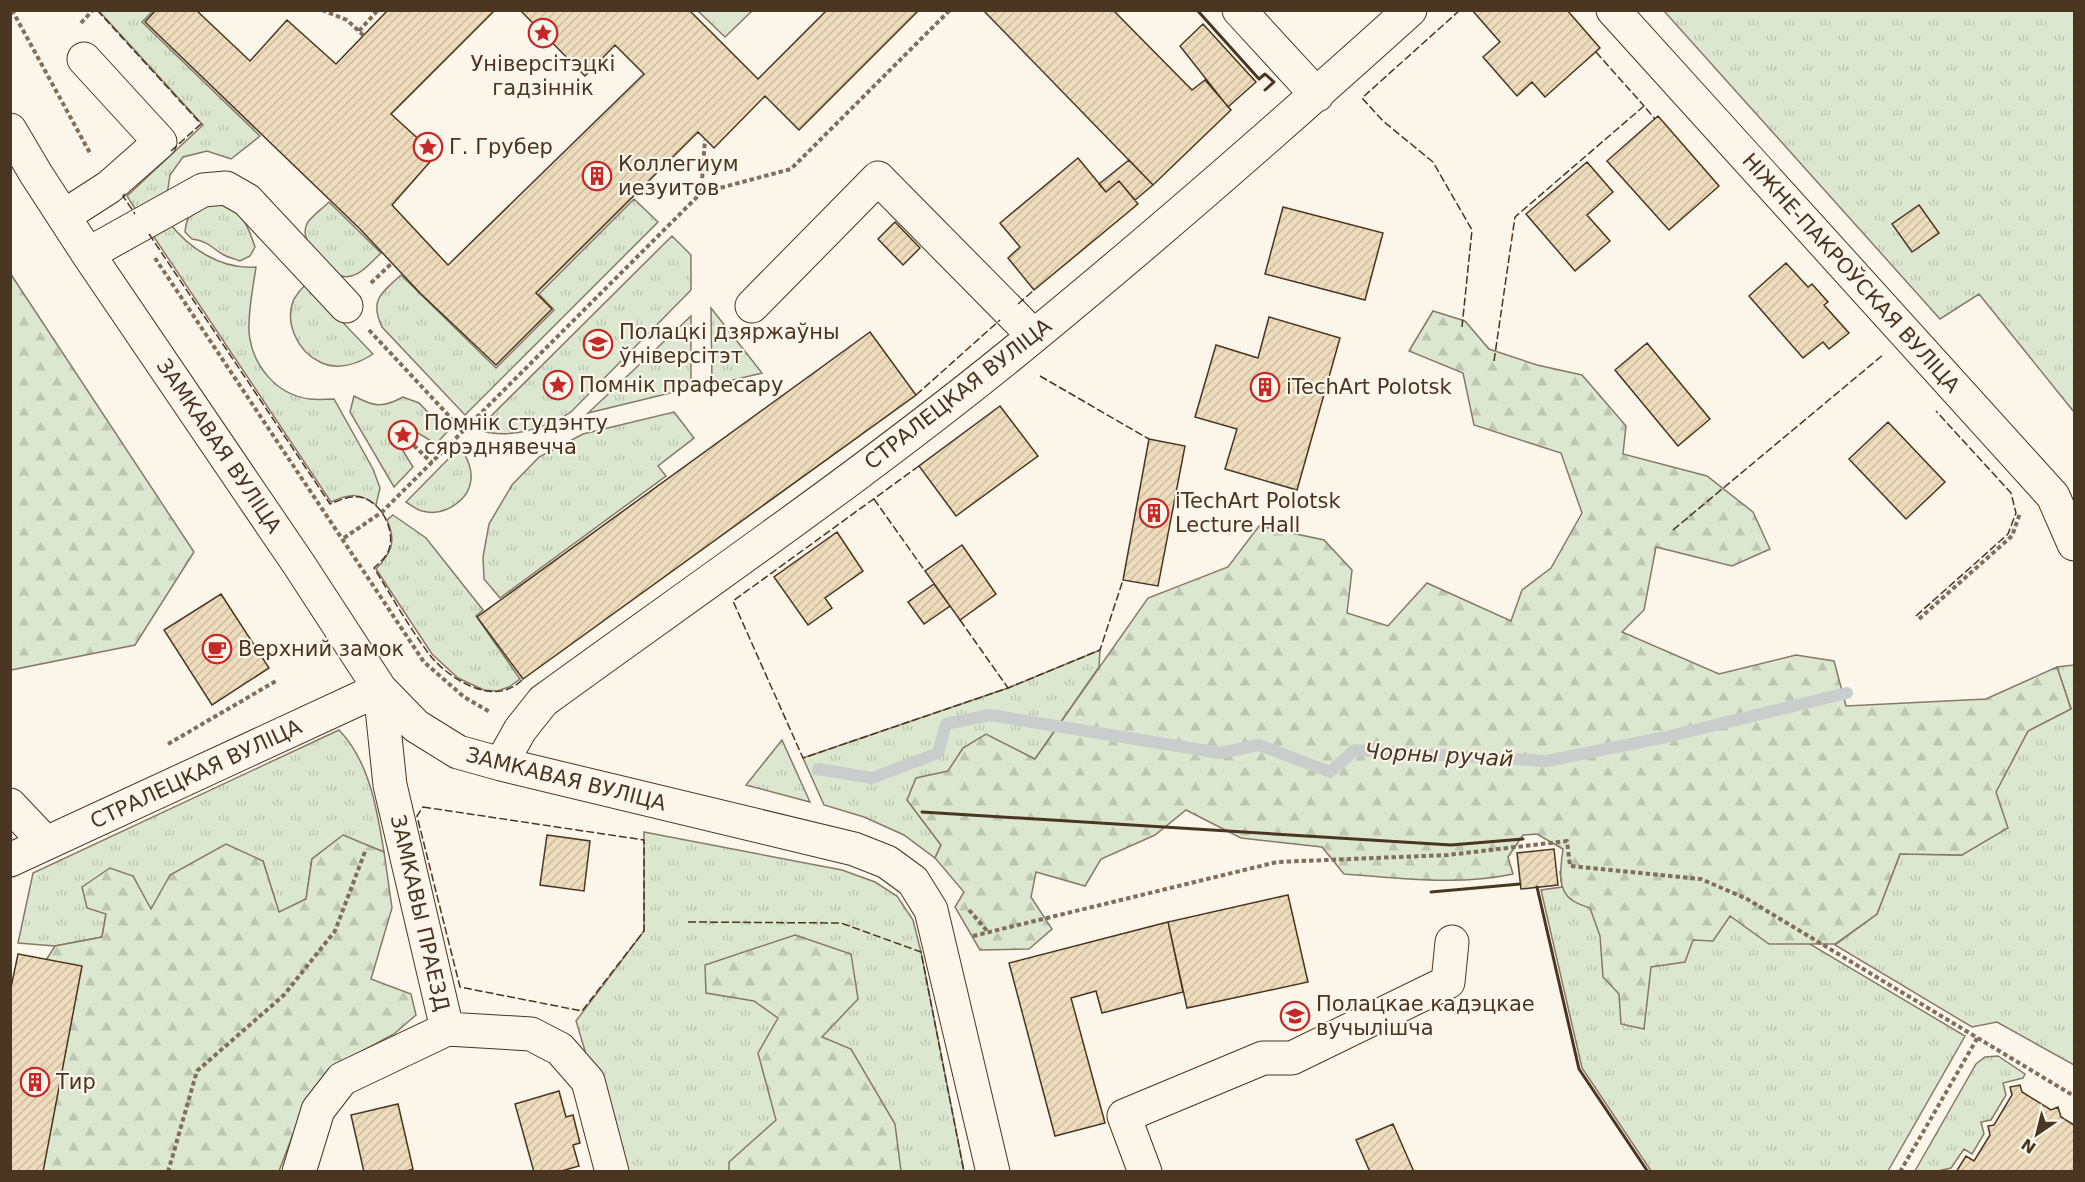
<svg xmlns="http://www.w3.org/2000/svg" width="2085" height="1182" font-family="'DejaVu Sans',sans-serif">
<style>
.grass{fill:url(#grass-tufts);stroke:#887966;stroke-width:1.5}
.forest{fill:url(#forest-firs);stroke:#887966;stroke-width:1.5}
.lines{fill:none;stroke-linecap:round;stroke-linejoin:round}
.stream{stroke:#c9cecd;stroke-width:12}
.building{fill:url(#building-hatch);stroke:#4a3520;stroke-width:1.5}
.minor-casing{stroke:#4a3520;stroke-width:35}
.path{stroke:#7f6f5c;stroke-width:4;stroke-dasharray:4.5 3;stroke-linecap:butt}
.minor{stroke:#fbf6e9;stroke-width:33}
.fence{stroke:#4a3520;stroke-width:1.5;stroke-dasharray:8 3;stroke-linecap:butt}
.wall{stroke:#4a3520;stroke-width:3}
.labels{text-anchor:middle;dominant-baseline:central;stroke-width:4.5;stroke-linejoin:round;paint-order:stroke}
.poi-label{font-size:21px;fill:#4a3520;stroke:#fbf6e9;text-anchor:start}
.street-label{font-size:21px;fill:#4a3520;stroke:#fbf6e9}
.water-label{font-size:22px;font-style:italic;fill:#4a3520;stroke:#fbf6e9}
</style>
<defs>
<pattern id="grass-tufts" width="24" height="20" patternUnits="userSpaceOnUse" patternTransform="scale(1.5)"><rect width="24" height="20" fill="#dce7d0"/><path d="M3 7l-1-3M5 7V3M7 7l1-3M15 17l-1-3M17 17v-4M19 17l1-3" fill="none" stroke="#bec7b2"/></pattern>
<pattern id="forest-firs" width="22" height="20" patternUnits="userSpaceOnUse" patternTransform="scale(1.5)"><rect width="22" height="20" fill="#dce7d0"/><path d="M5 1l3.5 6h-7zM16 11l3.5 6h-7z" fill="#bec7b2"/></pattern>
<pattern id="building-hatch" width="6" height="6" patternUnits="userSpaceOnUse" patternTransform="scale(1.5)"><rect width="6" height="6" fill="#ecdcbc"/><path d="M-1 1l2-2M0 6l6-6M5 7l2-2" fill="none" stroke="#ccbda1"/></pattern>
</defs>
<rect width="100%" height="100%" fill="#fbf6e9"/>
<path class="grass" d="M99,11H153L142,22L260,136L231,159L207,151L183,157L170,175L167,195L137,212L127,196L203,125Z
M698,11H752L725,37Z
M1664,11H2074V412L1979,294L1940,319Z
M634,199L658,222L465,415L382,327C369,299 382,293 401,275L496,368L554,310L539,294Z
M223,202C244,216 247,223 255,247L250,256L240,261C236,259 230,258 226,256C211,249 212,242 192,239L185,232C187,206 201,207 223,202Z
M329,202L381,253C368,265 355,284 335,274C324,262 296,240 308,222C313,215 323,208 329,202Z
M168,221C188,248 221,270 256,267C253,288 248,311 249,332C252,365 276,395 310,399C318,400 326,399 334,399L373,469L380,488L376,505C360,492 350,494 331,502L150,231Z
M672,236L691,255V290L571,412C548,428 505,441 478,429Z
M306,284L373,354C358,364 337,371 320,362C297,351 284,322 294,299C297,294 302,288 306,284Z
M711,308L762,373L712,385Z
M691,316V388L588,413Z
M354,396C374,407 383,408 403,397L419,403L447,432L436,444L405,425L399,426L394,431V436L413,467L394,487L350,412Z
M674,412L694,438L658,466L666,476L500,598L484,579L483,557L489,524L512,485L539,457L583,434Z
M461,446C465,456 472,466 471,478C470,501 443,517 422,511C417,510 411,505 406,502Z
M393,515L426,538L483,610L476,616L520,679L509,687L497,691L484,690L458,678L432,654L376,569C391,553 397,542 387,520Z
M1100,650L1099,667L1035,759L963,748L949,771L907,800L941,845L935,858L904,835L864,817L824,805L803,758L1008,688Z
M2074,665V1065L1997,1022L1972,1027L1835,945L1877,914L1900,854L1962,855L2028,731L2071,709L2057,667Z
M339,730C370,762 377,810 384,852L343,836L312,859L306,899L279,913L263,861L150,909L133,876L106,914L102,937L55,946L18,943L33,873Z
M782,740L810,802L746,785Z
M644,832L842,870L875,882L897,896L913,920L921,952L964,1171H621L576,1021L644,931Z
M1560,872L1744,905L1965,1036L1888,1171H1651L1582,1068L1541,890L1562,887Z
M1998,1056L2025,1074L2023,1078L2003,1083L2006,1095L1991,1120L1981,1122L1984,1134L1972,1154L1964,1149L1951,1168L1938,1171H1915L1976,1064L1985,1057Z"/>
<path class="forest" d="M10,273L194,552L135,645L11,670Z
M1433,311L1465,321L1489,349L1537,365L1582,375L1626,426L1623,454L1707,476L1753,512L1770,549L1732,566L1656,547L1644,610L1622,632L1719,674L1796,655L1834,661L1846,706L1986,699L2057,667L2071,709L2028,731L1996,792L2008,828L1962,855L1900,854L1877,914L1835,944H1769L1730,916L1713,941L1693,940L1685,962L1651,967L1644,1029L1621,1024L1619,994L1603,977L1600,936L1590,908C1584,906 1577,904 1572,900C1556,890 1561,865 1563,849L1537,834L1523,835L1508,857L1513,874C1457,886 1401,878 1344,874L1322,847L1241,838L1186,810L1155,835L1101,859L1085,886L1036,872L1031,897L1052,929L1029,949L980,950L955,907L964,892L935,858L941,845L907,800L916,778L948,771L963,748L986,734L1035,759L1148,598L1228,567L1259,526L1324,540L1352,570L1347,613L1388,626L1427,583L1511,621L1522,590L1551,568L1582,513L1561,453L1474,425L1463,373L1409,351Z
M343,835L384,852L392,908L371,979L411,994L416,1015L394,1034L330,1068L305,1103L279,1171H11L10,1017L55,946L102,937L106,914L87,908L82,887L110,868L133,876L151,909L170,875L226,844L263,861L279,912L306,899L312,859Z
M795,935L851,954L858,999L822,1037L851,1049L895,1124L901,1171H729V1162L776,1120L758,1053L778,1018L754,1001L706,993L705,965Z"/>
<g class="lines">
<path class="stream" d="M818,769L872,778L938,753L946,724L990,715L1220,753L1259,745L1330,772L1355,750L1547,761L1666,737L1847,693"/>
</g>
<path class="building" d="M156,10H196L250,61L287,20L336,64L388,10H495L391,114L436,155L392,205L448,265L644,74L615,45L585,76L520,10H689L758,79L827,10H919L799,130L765,96L714,148L698,132L536,293L552,309L496,365L420,293L360,229L145,22Z
M983,10H1113L1192,90L1205,80L1231,110L1153,185Z
M1472,10H1567L1600,48L1545,97L1532,82L1517,96L1483,57L1500,42Z
M1203,24L1256,82L1228,107L1180,46Z
M1658,116L1719,186L1669,230L1607,161Z
M1078,158L1106,192L1119,181L1138,204L1034,290L1008,258L1020,247L1000,223Z
M1129,160L1153,185L1135,200L1119,181L1106,192L1099,184Z
M1587,162L1613,192L1587,215L1610,241L1575,271L1526,214Z
M1919,205L1939,233L1912,252L1892,224Z
M1283,207L1383,233L1365,300L1265,274Z
M895,222L920,248L903,265L878,239Z
M1786,263L1808,287L1812,284L1828,302L1824,305L1849,333L1829,349L1823,342L1803,358L1749,296Z
M1269,317L1340,338L1297,490L1225,469L1237,429L1195,417L1216,345L1258,358Z
M870,332L916,395L523,679L477,617Z
M1647,343L1710,419L1678,446L1615,370Z
M1000,406L1038,456L956,516L919,466Z
M1888,422L1945,482L1906,519L1849,459Z
M1149,439L1185,446L1158,586L1123,580Z
M837,532L863,571L825,598L832,608L808,625L774,577Z
M962,545L996,594L960,620L925,571Z
M934,584L950,606L924,624L908,602Z
M221,594L269,668L212,705L164,630Z
M547,835L590,841L584,891L540,885Z
M1554,849L1558,885L1521,889L1517,853Z
M1288,895L1308,982L1187,1008L1168,922Z
M1168,922L1183,992L1102,1013L1096,991L1071,998L1105,1123L1055,1136L1009,963Z
M18,954L82,966L43,1172H10V992Z
M2020,1085L2022,1092L2051,1110L2058,1107L2061,1117L2074,1125V1172H1956L1966,1156L1974,1161L1990,1135L1988,1126L1994,1125L2012,1095L2010,1087Z
M559,1091L566,1117L573,1115L580,1143L573,1145L579,1166L558,1172H534L515,1104Z
M398,1104L413,1169L404,1172H364L351,1115Z
M1393,1124L1414,1172H1370L1356,1140Z"/>
<g class="lines">
<g class="minor-casing">
<path id="minor" d="M1239,10L1317,95
M1613,10L2053,496L2074,544
M10,130L36,174L88,254L300,566L380,689L416,726L458,752L501,764L854,849L887,862L913,881L931,910L993,1172
M64,216L109,187L160,142L84,59
M88,254L203,190L226,188L247,200L346,306
M752,306L878,178L1034,336
M380,689L390,785L447,1029L531,1034L560,1049L588,1081L612,1172
M501,764L520,730L543,701C708,581 878,465 1035,335C1163,230 1287,121 1410,10
M10,805L46,843
M10,860L380,689
M299,1172L318,1110L342,1079L447,1029
M1145,1172L1124,1116L1263,1058H1292L1448,982L1452,942"/>
</g>
<path class="path" d="M12,10L91,155
M322,10L347,20L364,36
M81,23L93,10
M359,31L378,10
M701,193L705,140
M155,258L424,662L464,697L490,712
M371,283L392,263
M369,330L463,431
M403,435L432,463
M344,538L382,512L701,193L791,169L950,10
M1919,619L2012,536L2020,513
M168,744L276,681
M969,910L988,932
M973,936L1277,862L1448,855L1567,841L1570,866L1701,879L1747,899L2074,1096
M168,1172L197,1071L284,995L335,931L366,849
M1900,1172L1978,1037"/>
<use href="#minor" class="minor"/>
<path class="fence" d="M97,10L201,124L171,151
M1460,10L1362,98L1383,121L1433,162L1472,230L1462,327
M1596,52L1644,106
M125,194L123,196L135,214
M149,234L330,504C340,500 355,493 366,499C385,507 397,536 387,554C384,559 378,564 374,568C392,597 409,627 429,654C444,674 482,700 508,689C514,687 519,683 523,679
M1018,304L1034,290
M1494,361L1515,217L1644,106L1655,119
M1040,376L1149,439
M916,395L1000,320
M919,466L733,601L803,758L1008,688L1100,650L1123,580
M874,499L925,571
M1673,530L1884,354
M1916,616L2008,534L2016,513L2011,493L1936,411
M960,620L1008,688
M423,807L644,840V931L582,1011L460,987L417,816Z
M688,922L841,923L921,952L964,1172"/>
<path class="wall" d="M1197,10L1259,79L1265,74L1274,82L1265,90
M922,812L1451,845L1523,839
M1537,887L1579,1069L1648,1172
M1431,892L1520,884"/>
</g>
<defs>
<g id="sight-ring" transform="scale(1.5)"><circle r="9.5" fill="#fbf6e9" stroke="#c62828" stroke-width="1.5"/><path d="M0-6L1.8-2.2L6-1.7L2.9 1.2L3.7 5.4L0 3.3L-3.7 5.4L-2.9 1.2L-6-1.7L-1.8-2.2Z" fill="#c62828"/></g>
<g id="building-ring" transform="scale(1.5)"><circle r="9.5" fill="#fbf6e9" stroke="#c62828" stroke-width="1.5"/><path d="M-4-6H4V6H1V3H-1V6H-4ZM-2.5-4.3h1.7v1.8h-1.7ZM.8-4.3h1.7v1.8H.8ZM-2.5-1h1.7V.8h-1.7ZM.8-1h1.7V.8H.8Z" fill="#c62828"/></g>
<g id="university-ring" transform="scale(1.5)"><circle r="9.5" fill="#fbf6e9" stroke="#c62828" stroke-width="1.5"/><path d="M0-5L7-2L0 1L-7-2ZM-4 1L0 2.5L4 1V4Q0 6-4 4Z" fill="#c62828"/></g>
<g id="cafe-ring" transform="scale(1.5)"><circle r="9.5" fill="#fbf6e9" stroke="#c62828" stroke-width="1.5"/><path d="M-5.5-4.5H6V0H3Q3 3.5 0 3.5H-2.5Q-5.5 3.5-5.5 0ZM3-3.2v2h1.7v-2ZM-6 4.5H4V6H-6Z" fill="#c62828"/></g>
</defs>
<g fill-rule="evenodd">
<use href="#sight-ring" x="543" y="33"/>
<use href="#sight-ring" x="428" y="147"/>
<use href="#building-ring" x="597" y="176"/>
<use href="#university-ring" x="598" y="344"/>
<use href="#sight-ring" x="558" y="385"/>
<use href="#building-ring" x="1265" y="387"/>
<use href="#sight-ring" x="403" y="435"/>
<use href="#building-ring" x="1154" y="513"/>
<use href="#cafe-ring" x="217" y="649"/>
<use href="#university-ring" x="1295" y="1016"/>
<use href="#building-ring" x="35" y="1082"/>
</g>
<g class="labels">
<g class="poi-label">
<text x="543" y="64" text-anchor="middle">Універсітэцкі<tspan x="543" dy="24">гадзіннік</tspan></text>
<text x="449" y="147">Г. Грубер</text>
<text x="618" y="164">Коллегиум<tspan x="618" dy="24">иезуитов</tspan></text>
<text x="619" y="332">Полацкі дзяржаўны<tspan x="619" dy="24">ўніверсітэт</tspan></text>
<text x="579" y="385">Помнік прафесару</text>
<text x="1286" y="387">iTechArt Polotsk</text>
<text x="424" y="423">Помнік студэнту<tspan x="424" dy="24">сярэднявечча</tspan></text>
<text x="1175" y="501">iTechArt Polotsk<tspan x="1175" dy="24">Lecture Hall</tspan></text>
<text x="238" y="649">Верхний замок</text>
<text x="1316" y="1004">Полацкае кадэцкае<tspan x="1316" dy="24">вучылішча</tspan></text>
<text x="56" y="1082">Тир</text>
</g>
<g class="street-label">
<text transform="translate(1851 273) rotate(48)">НІЖНЕ-ПАКРОЎСКАЯ ВУЛІЦА</text>
<text transform="translate(958 394) rotate(-38)">СТРАЛЕЦКАЯ ВУЛІЦА</text>
<text transform="translate(219 446) rotate(56)">ЗАМКАВАЯ ВУЛІЦА</text>
<text transform="translate(196 774) rotate(-25)">СТРАЛЕЦКАЯ ВУЛІЦА</text>
<text transform="translate(566 779) rotate(14)">ЗАМКАВАЯ ВУЛІЦА</text>
<text transform="translate(420 913) rotate(77)">ЗАМКАВЫ ПРАЕЗД</text>
</g>
<g class="water-label">
<text transform="translate(1439 755) rotate(3)">Чорны ручай</text>
</g>
</g>
<rect width="2085" height="1182" fill="none" stroke="#4a3520" stroke-width="24"/>
<g transform="translate(2037 1134) rotate(215)" stroke="#fbf6e9" stroke-width="4.5" paint-order="stroke">
<path d="M0-4.5L10 22L0 15L-10 22Z" fill="#4a3520"/>
<text y="-9" font-size="16" font-weight="bold" text-anchor="middle" fill="#4a3520">N</text>
</g>
</svg>
